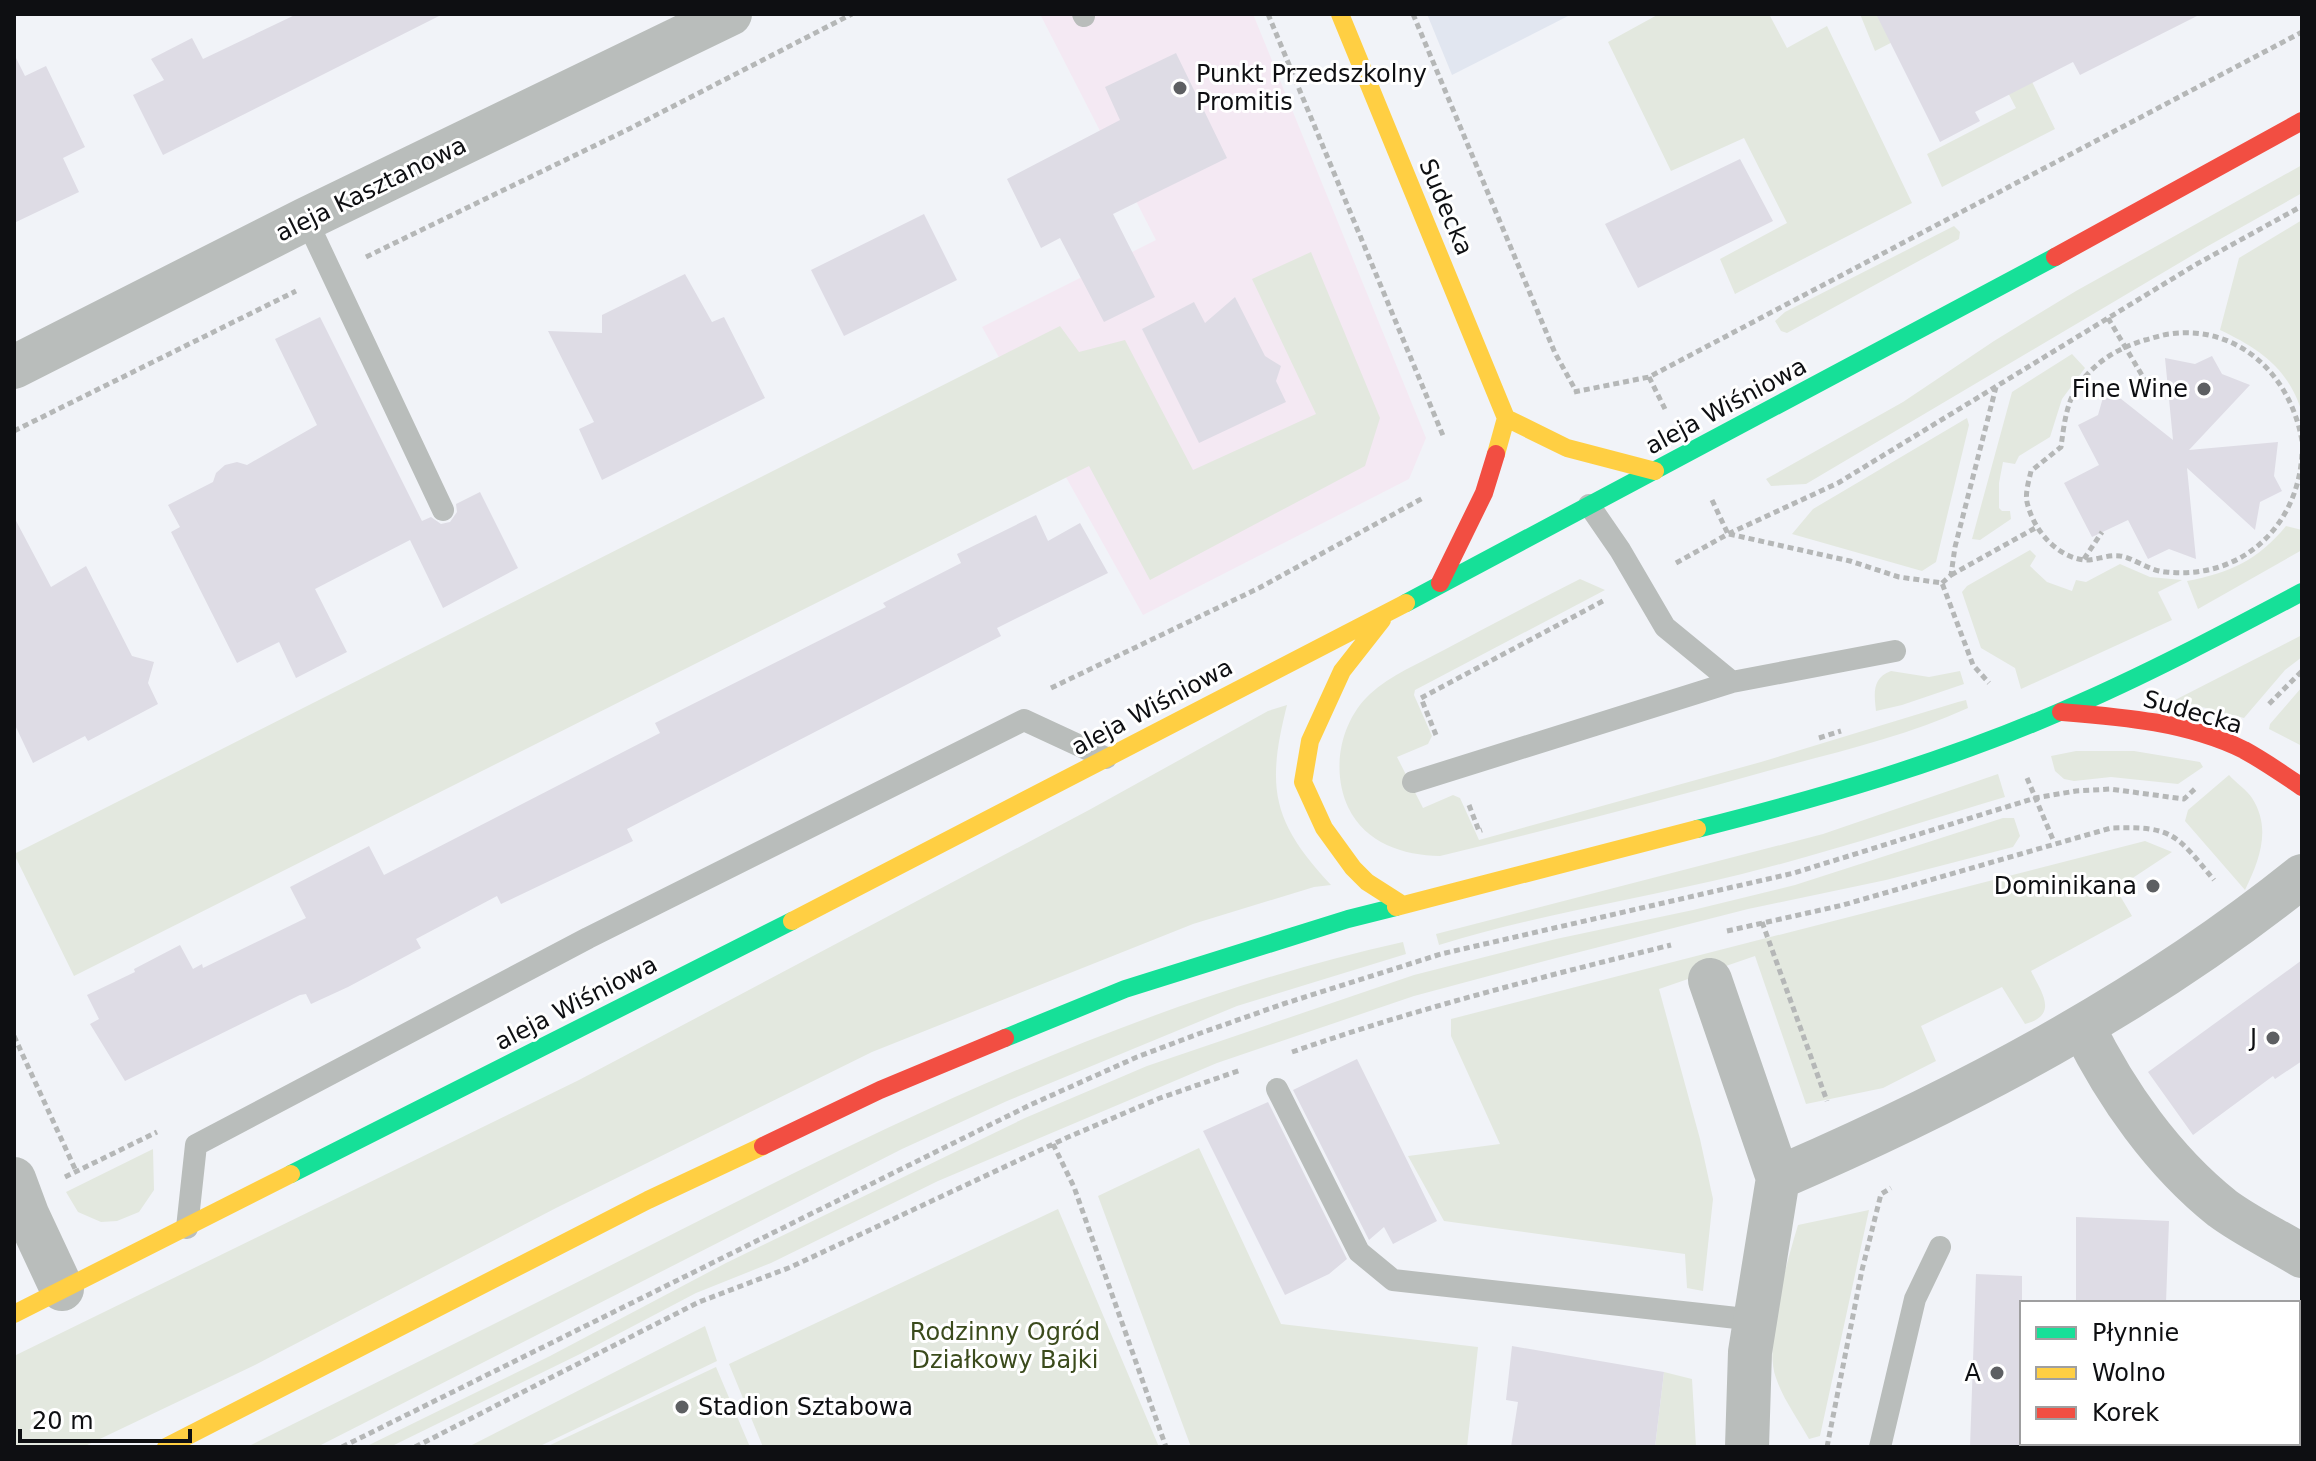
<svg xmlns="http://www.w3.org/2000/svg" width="2316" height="1461" font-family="'DejaVu Sans',sans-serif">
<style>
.built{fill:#e1e6f0}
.education{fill:#f4e9f3}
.green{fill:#e3e8df}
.building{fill:#dedce5}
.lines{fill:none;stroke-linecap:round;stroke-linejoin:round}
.path{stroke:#b5b7b7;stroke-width:5;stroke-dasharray:6 4;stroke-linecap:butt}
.lane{stroke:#b9bdbb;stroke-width:22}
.street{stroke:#b9bdbb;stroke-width:44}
.fast{stroke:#16e098;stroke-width:18}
.slow{stroke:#ffcf43;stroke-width:18}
.jam{stroke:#f24e42;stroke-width:18}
.poi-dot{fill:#5d5f62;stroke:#fff;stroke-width:3}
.labels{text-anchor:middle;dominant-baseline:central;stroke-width:6;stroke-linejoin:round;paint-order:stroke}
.poi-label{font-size:24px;fill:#0e0f12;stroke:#fff;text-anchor:end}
.street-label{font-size:24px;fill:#0e0f12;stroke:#fff}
.park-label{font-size:24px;fill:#3b4b1c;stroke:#fff}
</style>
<rect width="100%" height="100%" fill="#f1f3f8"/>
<path class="built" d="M1427,14H1572L1452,75Z"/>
<path class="education" d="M1040,14H1253L1426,438L1409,479L1143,615L982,327L1156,240Z"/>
<path class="green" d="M1659,14H1769L1787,48L1827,26L1912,203L1735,294L1720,259L1787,223L1744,138L1671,171L1608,42Z
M1860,14H1947L1875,51Z
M1967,14H1999L2055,129L1942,187L1927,154L2016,108Z
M2302,165V193L2208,246L1806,484L1771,486L1766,479L1903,402L1994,341L2076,291Z
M2302,220V413C2289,369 2260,349 2220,330L2239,258Z
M1954,226L1960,232L1959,239L1787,333L1781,331L1775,321L1785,312Z
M1311,252L1380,418L1365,466L1150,580L1089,466L74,976L14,854L1060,326L1079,352L1125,340L1193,470L1316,414L1252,279Z
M2072,354L2085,368L2062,399L2050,437L2019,456L2015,464L2003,462L1999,483V508L2002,511H2010L2011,519L1980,540L1972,539L2012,392Z
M1967,418L1969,425L1936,562L1922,571L1792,534L1813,509Z
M2286,526L2302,530V550L2198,609L2187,581C2230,573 2258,560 2286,526Z
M2030,550L2036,556L2030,566L2047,582L2072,591L2076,580L2086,582L2120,564L2150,577L2182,580L2158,592L2172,620L2021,689L2015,668L1981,648L1962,592L1967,586Z
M1580,579L1605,590L1415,690L1414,695L1432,736L1428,744L1397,757L1423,808L1453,795L1460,798L1479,840L1761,762L1958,702L1966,700L1968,708C1909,735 1845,750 1782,767C1669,799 1555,828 1440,856C1403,855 1366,844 1348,807C1331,770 1340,722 1370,694C1390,675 1420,663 1444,650C1489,626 1535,602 1580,579Z
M2302,635V657L2285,670L2244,718L2175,700Z
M1891,671L1929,677L1960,671L1964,684L1902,705L1876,711C1874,693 1872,678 1891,671Z
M2302,687V746L2269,729L2270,724Z
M1287,705C1266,788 1272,822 1331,885L1314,887L1193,924L872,1052L556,1208L255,1365L83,1447H14V1356L579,1080L1089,810L1268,711Z
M2076,751H2134L2200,762L2203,767L2178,784L2111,777L2074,781L2064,779L2055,771L2051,756Z
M1998,774L2005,797C1918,823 1830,852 1742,874C1641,899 1538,914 1439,945L1436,934L1823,834Z
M2229,775C2236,783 2247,790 2252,798C2272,829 2259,861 2245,890L2185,821L2188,810Z
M2003,818H2014L2020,836L2013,847L1886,880L1748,909L1556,958L1414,996L1217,1063L938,1181L771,1263L696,1293L580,1354L390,1447H365L550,1356L726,1263L1025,1118L1147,1066L1414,975L1556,939L1693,910L1795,885Z
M2145,841L2172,852L2116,889L2132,916L2031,971C2042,993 2059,1015 2025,1024L2002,987L1921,1026L1936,1061L1883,1088L1806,1104L1755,956L1659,989L1700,1139L1713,1199L1703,1291L1687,1288L1685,1254L1444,1221L1408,1156L1500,1144L1451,1036V1019Z
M1403,942L1406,954L1237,1006L1007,1101L902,1149L317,1447H247C380,1381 513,1315 645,1248C887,1125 1136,1001 1403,942Z
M1199,1148L1281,1324L1478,1347L1467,1447H1191L1098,1196Z
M153,1149L154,1190L139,1212L117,1221L101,1222L78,1212L66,1192Z
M1058,1209L1159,1447H763L729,1364Z
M1869,1210L1820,1436L1809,1439C1798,1419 1783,1399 1776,1378C1763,1343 1787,1262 1798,1225Z
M705,1326L717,1361L538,1447H468Z
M716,1367L750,1447H546Z
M1664,1372L1692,1379L1696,1447H1655Z"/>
<path class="building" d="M297,14H443L163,155L133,95L164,80L151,59L192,38L203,59Z
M1876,14H2201L2080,75L2073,62L1975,112L1980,121L1940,142Z
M1176,53L1227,158L1113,214L1155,297L1104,322L1060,238L1041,248L1007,179L1120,120L1105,87Z
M14,54L25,76L46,66L85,147L63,158L79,192L14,223Z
M1740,159L1773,221L1638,288L1605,224Z
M924,214L957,280L844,336L811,270Z
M685,274L712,322L724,317L765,398L602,480L579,429L594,422L548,331L602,333V315Z
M1235,297L1265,356L1281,366L1276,381L1286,402L1199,443L1142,329L1194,302L1205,323Z
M320,317L422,521L431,517L441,524L450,522L457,512L456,504L480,492L518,568L443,608L410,540L315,589L347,652L296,678L279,642L237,663L171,532L180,527L168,505L213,482L216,473L225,465L237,462L247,465L317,425L275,339Z
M2212,356L2222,374L2250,385L2189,450L2278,442L2274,476L2282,491L2260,502L2255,530L2187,468L2196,559L2169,549L2148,559L2128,520L2092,537L2064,483L2099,465L2078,425L2098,415L2106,387L2173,440L2165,358L2195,364Z
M1036,515L1048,541L1080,523L1108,573L997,628L1001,636L627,829L633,841L501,904L497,896L416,939L421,948L348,987L311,1004L306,994L300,995L125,1081L90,1024L99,1019L87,995L135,972L134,969L180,945L193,969L202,964L203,968L306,918L290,887L369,846L384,875L660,733L655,723L886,607L883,603L961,563L957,554Z
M14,517L51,587L86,566L132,656L154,662L148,683L158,704L88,741L85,736L33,763L14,723Z
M2302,960V1061L2275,1079L2273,1076L2193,1135L2148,1072Z
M1357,1059L1437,1221L1393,1244L1384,1227L1369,1240L1293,1090Z
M1268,1102L1347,1259L1329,1274L1285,1295L1203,1131Z
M2076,1217L2169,1221L2166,1303H2076Z
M1976,1274L2022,1276V1447H1970Z
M1512,1346L1664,1372L1655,1447H1511L1518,1402L1506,1400Z"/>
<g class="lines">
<path class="path" d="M1268,14L1444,438
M1413,14L1555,353L1576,391
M366,257L629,129L852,14
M2108,318L2146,382
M1649,377L1665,409
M1574,392L1649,377L2302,32
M14,431L296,291
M2302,441C2291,376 2239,324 2169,334C2161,335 2153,338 2145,340C2114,349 2085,368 2071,399C2065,414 2063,432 2061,447L2031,471C2029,480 2025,493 2027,502C2033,529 2055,556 2084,560C2095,561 2108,554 2120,556C2132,557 2149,571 2166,572C2241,580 2298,527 2302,454
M1712,500L1728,534
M1729,534L1850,561L1899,577L1942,583L1973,665L1989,683
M2084,559L2102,532
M1676,563L1728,534L1838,483L2195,265L2302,206
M1951,575L2037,527
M1942,583L1951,575L1955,547L1996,387
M1051,688L1259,588L1423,498
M2269,704L2302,671
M1436,735L1421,698L1603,601
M1819,738L1841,731
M2027,778L2054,842
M1469,805L1479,831L1482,830
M1762,922L1827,1101
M1727,931L1843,905L2111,828C2173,826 2176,834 2214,880
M14,1036L76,1171
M1292,1052C1418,1008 1542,977 1671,945
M1053,1144L1074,1187L1166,1447
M65,1177L157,1132
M342,1447L1030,1105L1137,1057L1198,1034L1283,1004L1441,954L1794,873L2035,798L2076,791L2110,789L2184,799L2197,787
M415,1447L699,1302L791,1267L1066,1138L1160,1098L1241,1070
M1827,1447L1862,1270L1881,1194L1891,1188"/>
<path class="lane" d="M1083,14L1084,16
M306,219L443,510
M1732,682L1895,651
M1413,782L1732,682L1665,627L1620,550L1589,505
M1277,1089L1359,1252L1393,1280L1755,1320
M187,1228L196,1145L588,938L1024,720L1106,758
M1880,1447L1915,1299L1940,1247"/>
<path class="street" d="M14,367L306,219L730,14
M1710,980L1778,1178C1963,1098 2144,1003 2302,876
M2083,1027C2116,1094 2163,1161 2222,1208C2246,1226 2276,1240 2302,1256
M14,1179L27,1214L62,1289
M1747,1447L1750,1352L1778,1178"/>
<path class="fast" d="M1406,603L2055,257
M1697,829C1820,798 1945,762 2062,711C2144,676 2223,634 2302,592
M1005,1038L1125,989L1348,919L1396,907
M291,1174L792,921"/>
<path class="slow" d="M1340,14L1506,418L1496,454
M1506,418L1567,448L1655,471
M1382,620L1342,671L1310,741L1303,782L1324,828L1353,868L1367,882L1403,905
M1396,907L1697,829
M792,921L1406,603
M14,1314L291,1174
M166,1447L648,1200L763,1146"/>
<path class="jam" d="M2055,257L2302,121
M1440,583L1484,493L1496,454
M2061,712C2123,717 2187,722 2244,750C2264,761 2283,774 2302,787
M763,1146L880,1090L1005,1038"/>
</g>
<g class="poi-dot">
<circle cx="1180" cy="88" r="8"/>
<circle cx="2204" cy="389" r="8"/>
<circle cx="2153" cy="886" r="8"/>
<circle cx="2273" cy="1038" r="8"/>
<circle cx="1997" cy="1373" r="8"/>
<circle cx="682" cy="1407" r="8"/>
</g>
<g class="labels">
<g class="poi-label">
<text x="1196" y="74" text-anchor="start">Punkt Przedszkolny<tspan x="1196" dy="28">Promitis</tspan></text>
<text x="2188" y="389">Fine Wine</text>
<text x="2137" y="886">Dominikana</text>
<text x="2257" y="1038">J</text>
<text x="1981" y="1373">A</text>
<text x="698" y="1407" text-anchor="start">Stadion Sztabowa</text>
</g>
<g class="street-label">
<text transform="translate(371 189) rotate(-26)">aleja Kasztanowa</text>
<text transform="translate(1446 207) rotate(67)">Sudecka</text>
<text transform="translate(1726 406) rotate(-28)">aleja Wiśniowa</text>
<text transform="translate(1152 707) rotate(-28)">aleja Wiśniowa</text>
<text transform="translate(2193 712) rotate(16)">Sudecka</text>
<text transform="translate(576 1003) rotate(-27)">aleja Wiśniowa</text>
</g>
<g class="park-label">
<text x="1005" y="1332">Rodzinny Ogród<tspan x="1005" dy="28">Działkowy Bajki</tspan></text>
</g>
</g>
<rect width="2316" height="1461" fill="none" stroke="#0e0f12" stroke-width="32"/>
<rect x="2020" y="1301" width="280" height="144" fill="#ffffff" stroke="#9f9fa0" stroke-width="2"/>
<rect x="2036" y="1327" width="40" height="12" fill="#16e098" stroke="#9f9fa0" stroke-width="2"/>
<text x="2092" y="1341" font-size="24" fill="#0e0f12">Płynnie</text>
<rect x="2036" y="1367" width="40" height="12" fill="#ffcf43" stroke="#9f9fa0" stroke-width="2"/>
<text x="2092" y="1381" font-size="24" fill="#0e0f12">Wolno</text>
<rect x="2036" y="1407" width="40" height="12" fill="#f24e42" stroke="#9f9fa0" stroke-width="2"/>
<text x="2092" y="1421" font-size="24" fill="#0e0f12">Korek</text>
<path d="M20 1429v12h170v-12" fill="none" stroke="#0e0f12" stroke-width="4"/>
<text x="32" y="1429" font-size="24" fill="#0e0f12" stroke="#ffffff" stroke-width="6" paint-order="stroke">20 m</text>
</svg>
